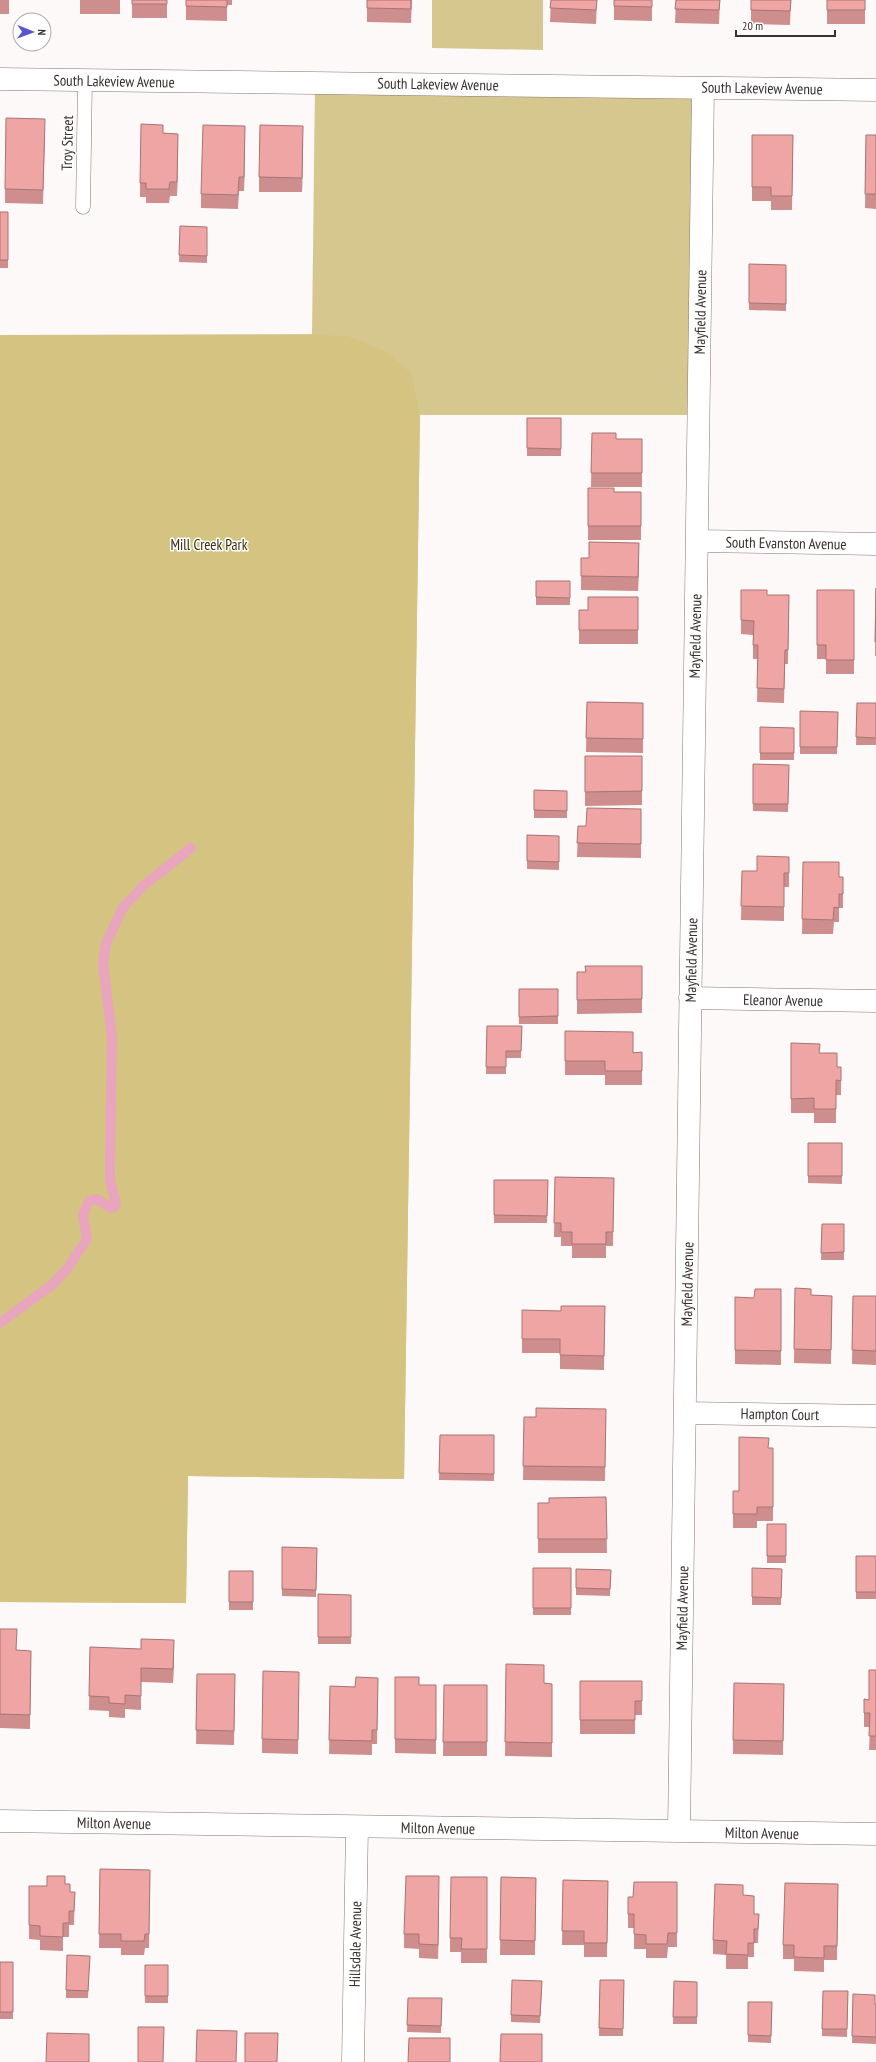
<svg xmlns="http://www.w3.org/2000/svg" width="876" height="2062" font-family="'PT Sans Narrow',sans-serif">
<style>
.green{fill:#d6c78f}
.forest{fill:#d5c381}
.lines{fill:none;stroke-linecap:round;stroke-linejoin:round}
.stream{stroke:#e9a4be;stroke-width:10}
.lane-casing{stroke:#87766f;stroke-width:15}
.street-casing{stroke:#87766f;stroke-width:23}
.lane{stroke:#fff;stroke-width:14}
.street{stroke:#fff;stroke-width:22}
.wall{fill:#ce8e8d}
.shaded-wall{fill:#a77473}
.building{fill:#efa5a4;stroke:#a77473}
.labels{text-anchor:middle;dominant-baseline:central;stroke-width:3;stroke-linejoin:round;paint-order:stroke}
.street-label{font-size:15px;fill:#38312e;stroke:#fff}
.park-label{font-size:15px;fill:#372f11;stroke:#fff}
</style>
<rect width="100%" height="100%" fill="#fdf9f8"/>
<path class="green" d="M432,0H543V50L432,48Z
M315,83L703,88L698,415H420L404,1479L188,1476L186,1603L0,1602V335L312,334Z"/>
<path class="forest" d="M0,335H312L348,336L387,352L411,373L420,415L404,1479L188,1476L186,1603L0,1602Z"/>
<g class="lines">
<path class="stream" d="M0,1323L53,1284L67,1269L87,1239L83,1215L89,1201L97,1199L111,1208L114,1207L116,1204L110,1180V1163L112,1037L103,963L106,944L122,909L143,886L191,848"/>
<g class="lane-casing">
<path id="lane" d="M83,207L85,80"/>
</g>
<g class="street-casing">
<path id="street" d="M0,79L876,90
M697,541L876,544
M690,998L876,1001
M685,1413L876,1416
M0,1821L876,1834
M679,1831L703,88
M353,2062L357,1827"/>
</g>
<use href="#lane" class="lane"/>
<use href="#street" class="street"/>
</g>
<path class="wall" d="M0,0H9V14H0Z
M80,0H120V14H80Z
M132,0H167V18H132Z
M186,0H232V5H227V21L186,20Z
M367,0H412L411,23L367,22Z
M551,0H597L596,24L550,22Z
M614,0H652V21L614,20Z
M676,0H720L719,24L675,23Z
M751,0H791L790,25L751,24Z
M827,0H865V24H827Z
M45,133L43,204L5,203V189Z
M163,133L178,148L177,196H170L169,203H146V197H140V183Z
M752,135H793L792,210H771V201H752Z
M866,135H876V209L865,208Z
M245,140L244,191H239L238,209L201,208V194Z
M303,140L302,192H259V177Z
M0,212H8V268H0Z
M180,226L207,227V263L179,262Z
M749,264L786,265V311L749,310Z
M527,418H561V456H527Z
M592,433L616,439H642V487H591Z
M588,488L614,492H641V540H588Z
M639,557L638,591L581,590V558Z
M536,581H570V605H536Z
M876,588V656H875Z
M741,590L767,595H789L788,664H785L784,703L757,702L758,659H753V635L741,634Z
M817,590H854V674H826V659H817Z
M638,597V644H579V610H588Z
M587,702L643,703V753L586,752Z
M857,703H876V745H856Z
M800,711L838,712L837,754H800Z
M760,727L794,728V760H760Z
M585,756H642V805L585,806Z
M753,764L789,765L788,812L753,811Z
M534,790L567,791V818H534Z
M641,809V858L577,857L578,826H586Z
M527,835L559,836V870L527,869Z
M789,857V887H784V921L741,920L742,871H757Z
M803,862L839,877H843V908H839V922H834L833,934H802Z
M585,966H642V1013L577,1014V972H585Z
M519,989H558V1024H519Z
M487,1026H522L521,1058H506V1074H486Z
M565,1031L633,1053L642,1052V1085H605V1075H565Z
M791,1043L820,1053L837,1067H841V1095H836V1123H814V1113H791Z
M808,1143H842V1184L808,1183Z
M555,1177L614,1178L613,1246H606V1258H572V1246H561V1237H554Z
M494,1180H548L547,1223H494Z
M822,1224H844V1260H821Z
M795,1288L811,1295L832,1296L831,1364L794,1363Z
M781,1289V1365L735,1364V1297L754,1298Z
M853,1296H876V1365L852,1364Z
M605,1306L604,1370L560,1369V1353H522V1310L561,1311Z
M606,1409L605,1481L523,1480L524,1417H536Z
M440,1435H494V1481L439,1480Z
M769,1448H773V1521H757V1528H733V1491H739Z
M606,1497L607,1553H538V1503H549Z
M767,1524H786V1563H767Z
M282,1547L317,1548L316,1597L282,1596Z
M856,1556H876V1599H856Z
M533,1568H571V1615H533Z
M752,1568L782,1569L781,1605H752Z
M576,1569L611,1570L610,1596L576,1595Z
M229,1571H253V1610H229Z
M318,1594L351,1595V1644H318Z
M0,1629L17,1650L31,1651L30,1729L0,1728Z
M90,1647L174,1654L173,1683L141,1682V1710L125,1709V1718L109,1717V1711L89,1710Z
M506,1664L544,1683L552,1684V1757L505,1756Z
M876,1670V1750H869L870,1727H864V1699L869,1700Z
M197,1674H235L234,1745L196,1744Z
M395,1677L419,1685H436V1754L395,1753Z
M378,1678L377,1744H372V1755L329,1754L330,1686L355,1687Z
M580,1681H642V1715H635V1734H580Z
M784,1684L783,1755L733,1754V1740Z
M444,1685H487V1756H443Z
M299,1686L298,1754L262,1753V1739Z
M100,1869L150,1870L149,1948H145L144,1955H121V1948H99Z
M487,1877V1963H461V1952H450V1938Z
M501,1877L536,1878L535,1955H500Z
M563,1880L608,1881L607,1957H584V1945H562Z
M677,1882V1947H668L667,1958H646V1949H634V1928H628V1897H633Z
M65,1884L70,1892H75L74,1925H69V1937H63V1951L40,1950V1940L29,1939V1886H47Z
M838,1884L837,1960H824V1972L794,1971V1959H783V1945Z
M439,1890L438,1959L419,1958V1949L404,1948V1934Z
M743,1895L754,1914H759L758,1943H754V1957H748V1969H726V1955L713,1954V1940Z
M90,1956L88,1998H66V1990Z
M0,1962H13V2019H0Z
M145,1965H168V2003H145Z
M600,1980H624L623,2036H599Z
M674,1981L697,1982V2024H673Z
M542,1988L540,2023L511,2022V2015Z
M823,1991H848L847,2037L822,2036Z
M853,1994L876,2004V2044L852,2043Z
M408,1998H442L441,2033L407,2032Z
M748,2002H772L771,2043L748,2042Z"/>
<path class="shaded-wall" d="M245,126V140L244,191V177Z
M303,126V140L302,192V178Z
M178,134V148L177,196V182Z
M639,543V557L638,591V577Z
M174,1640V1654L173,1683V1669Z
M439,1876V1890L438,1959V1945Z"/>
<path class="building" d="M132,0H167V4H132Z
M186,0H227V7L186,6Z
M367,0H411V9L367,8Z
M551,0H597L596,10L550,8Z
M614,0H652V7L614,6Z
M676,0H720L719,10L675,9Z
M751,0H791L790,11L751,10Z
M827,0H865V10H827Z
M6,118L45,119L43,190L5,189Z
M141,124L163,125V133L178,134L177,182H170L169,189H146V183H140Z
M203,125L245,126L244,177H239L238,195L201,194Z
M260,125L303,126L302,178L259,177Z
M752,135H793L792,196H771V187H752Z
M866,135H876V194H865Z
M0,212H8V260H0Z
M180,226L207,227V256L179,255Z
M749,264L786,265V304L749,303Z
M527,418H561V449L527,448Z
M592,433H616V439H642V473H591Z
M588,488H614V492H641V526H588Z
M589,542L639,543L638,577L581,576V558H589Z
M536,581H570V598L536,597Z
M876,588V642H875Z
M741,590H767V595H789L788,650H785L784,689L757,688L758,645H753L754,621L741,620Z
M817,590H854V660H826V645H817Z
M588,597H638V630H579V610H588Z
M587,702L643,703V739L586,738Z
M857,703H876V738L856,737Z
M800,711L838,712L837,747H800Z
M760,727L794,728V753H760Z
M585,756H642V791L585,792Z
M753,764L789,765L788,804H753Z
M534,790L567,791V811L534,810Z
M587,808L641,809V844L577,843L578,826H586Z
M527,835L559,836V862L527,861Z
M757,856L789,857V873H784V907L741,906L742,871H757Z
M803,862H839V877H843V894H839V908L834,907L833,920L802,919Z
M585,966H642V999L577,1000V972H586Z
M519,989H558V1016L519,1017Z
M487,1026H522L521,1051H506V1067H486Z
M565,1031L633,1032V1053L642,1052V1071H605V1061H565Z
M791,1043L820,1044L819,1053H837V1067H841V1081L836,1080V1109H814V1098L791,1099Z
M808,1143H842V1176H808Z
M555,1177L614,1178L613,1232H606V1244H572V1232H561V1223H554Z
M494,1180H548L547,1216L494,1215Z
M822,1224H844V1252L821,1253Z
M795,1288L811,1289V1295L832,1296L831,1350L794,1349Z
M755,1289H781V1351L735,1350V1297L754,1298Z
M853,1296H876V1351L852,1350Z
M561,1306H605L604,1356L560,1355V1339H522V1310L561,1311Z
M536,1408L606,1409L605,1467L523,1466L524,1417H536Z
M440,1435H494V1474L439,1473Z
M739,1437L769,1438L768,1448H773V1507H757V1514H733V1491H739Z
M606,1497L607,1539H538V1503H549V1498Z
M767,1524H786V1556H767Z
M282,1547L317,1548L316,1590L282,1589Z
M856,1556H876V1592H856Z
M533,1568H571V1608H533Z
M752,1568L782,1569L781,1598L752,1597Z
M576,1569L611,1570L610,1589L576,1588Z
M229,1571H253V1602H229Z
M318,1594L351,1595V1637H318Z
M0,1629H17L16,1650L31,1651L30,1715L0,1714Z
M141,1639L174,1640L173,1669L141,1668V1696L125,1695V1704L109,1703V1697L89,1696L90,1647L141,1649Z
M506,1664L544,1665V1683L552,1684V1743L505,1742Z
M869,1670H876V1736H869L870,1713H864V1699L869,1700Z
M263,1671L299,1672L298,1740L262,1739Z
M197,1674H235L234,1731L196,1730Z
M356,1677L378,1678L377,1730H372V1741L329,1740L330,1686L355,1687Z
M395,1677H419V1685H436V1740L395,1739Z
M580,1681H642V1701H635V1720H580Z
M734,1683L784,1684L783,1741L733,1740Z
M444,1685H487V1742H443Z
M100,1869L150,1870L149,1934H145L144,1941H121V1934H99Z
M47,1876H65V1884H70V1892H75L74,1911H69V1923H63V1937L40,1936V1926L29,1925V1886H47Z
M406,1876H439L438,1945L419,1944V1934H404Z
M451,1877H487V1949H461L462,1938H450Z
M501,1877L536,1878L535,1941L500,1940Z
M563,1880L608,1881L607,1943H584V1931H562Z
M634,1882H677V1933H668L667,1944H646V1935L634,1934V1914H628V1897H633Z
M785,1883L838,1884L837,1946H824V1958L794,1957V1945H783Z
M715,1884L743,1885V1895L754,1896V1914H759L758,1929H754V1943H748V1955L726,1954L727,1941L713,1940Z
M67,1955L90,1956L88,1991L66,1990Z
M0,1962H13V2012H0Z
M145,1965H168V1996H145Z
M512,1980L542,1981L540,2016L511,2015Z
M600,1980H624L623,2029L599,2028Z
M674,1981L697,1982V2017H673Z
M823,1991H848L847,2029H822Z
M853,1994L875,1995V2004H876V2037L852,2036Z
M408,1998H442L441,2026L407,2025Z
M748,2002H772L771,2036L748,2035Z
M138,2027H164L163,2062H138Z
M197,2030L237,2031L236,2062H196Z
M47,2033L89,2034V2062H46Z
M245,2033H278L277,2062H245Z
M501,2034H542V2062H500Z
M409,2038H450V2062H408Z"/>
<g class="labels">
<g class="street-label">
<text transform="translate(114 81) rotate(1)">South Lakeview Avenue</text>
<text transform="translate(438 84) rotate(1)">South Lakeview Avenue</text>
<text transform="translate(762 88) rotate(1)">South Lakeview Avenue</text>
<text transform="translate(67 143) rotate(-89)">Troy Street</text>
<text transform="translate(700 312) rotate(-89)">Mayfield Avenue</text>
<text transform="translate(786 543) rotate(1)">South Evanston Avenue</text>
<text transform="translate(695 636) rotate(-89)">Mayfield Avenue</text>
<text transform="translate(691 960) rotate(-89)">Mayfield Avenue</text>
<text transform="translate(783 1000) rotate(1)">Eleanor Avenue</text>
<text transform="translate(687 1284) rotate(-89)">Mayfield Avenue</text>
<text transform="translate(780 1414) rotate(1)">Hampton Court</text>
<text transform="translate(682 1608) rotate(-89)">Mayfield Avenue</text>
<text transform="translate(114 1823) rotate(1)">Milton Avenue</text>
<text transform="translate(438 1828) rotate(1)">Milton Avenue</text>
<text transform="translate(762 1833) rotate(1)">Milton Avenue</text>
<text transform="translate(355 1944) rotate(-89)">Hillsdale Avenue</text>
</g>
<g class="park-label">
<text x="209" y="544">Mill Creek Park</text>
</g>
</g>
<g transform="translate(32 32) rotate(91)"><circle r="19" fill="#ffffff" stroke="#afadab"/>
<path d="M0-3L7 15L0 10L-7 15Z" fill="#5a55cd"/>
<text y="-6" font-size="11" font-weight="bold" text-anchor="middle" fill="#38312e">N</text>
</g>
<path d="M736 30v6h99v-6" fill="none" stroke="#38312e" stroke-width="2"/>
<text x="742" y="30" font-size="12" fill="#38312e" stroke="#ffffff" stroke-width="3" paint-order="stroke">20 m</text>
</svg>
